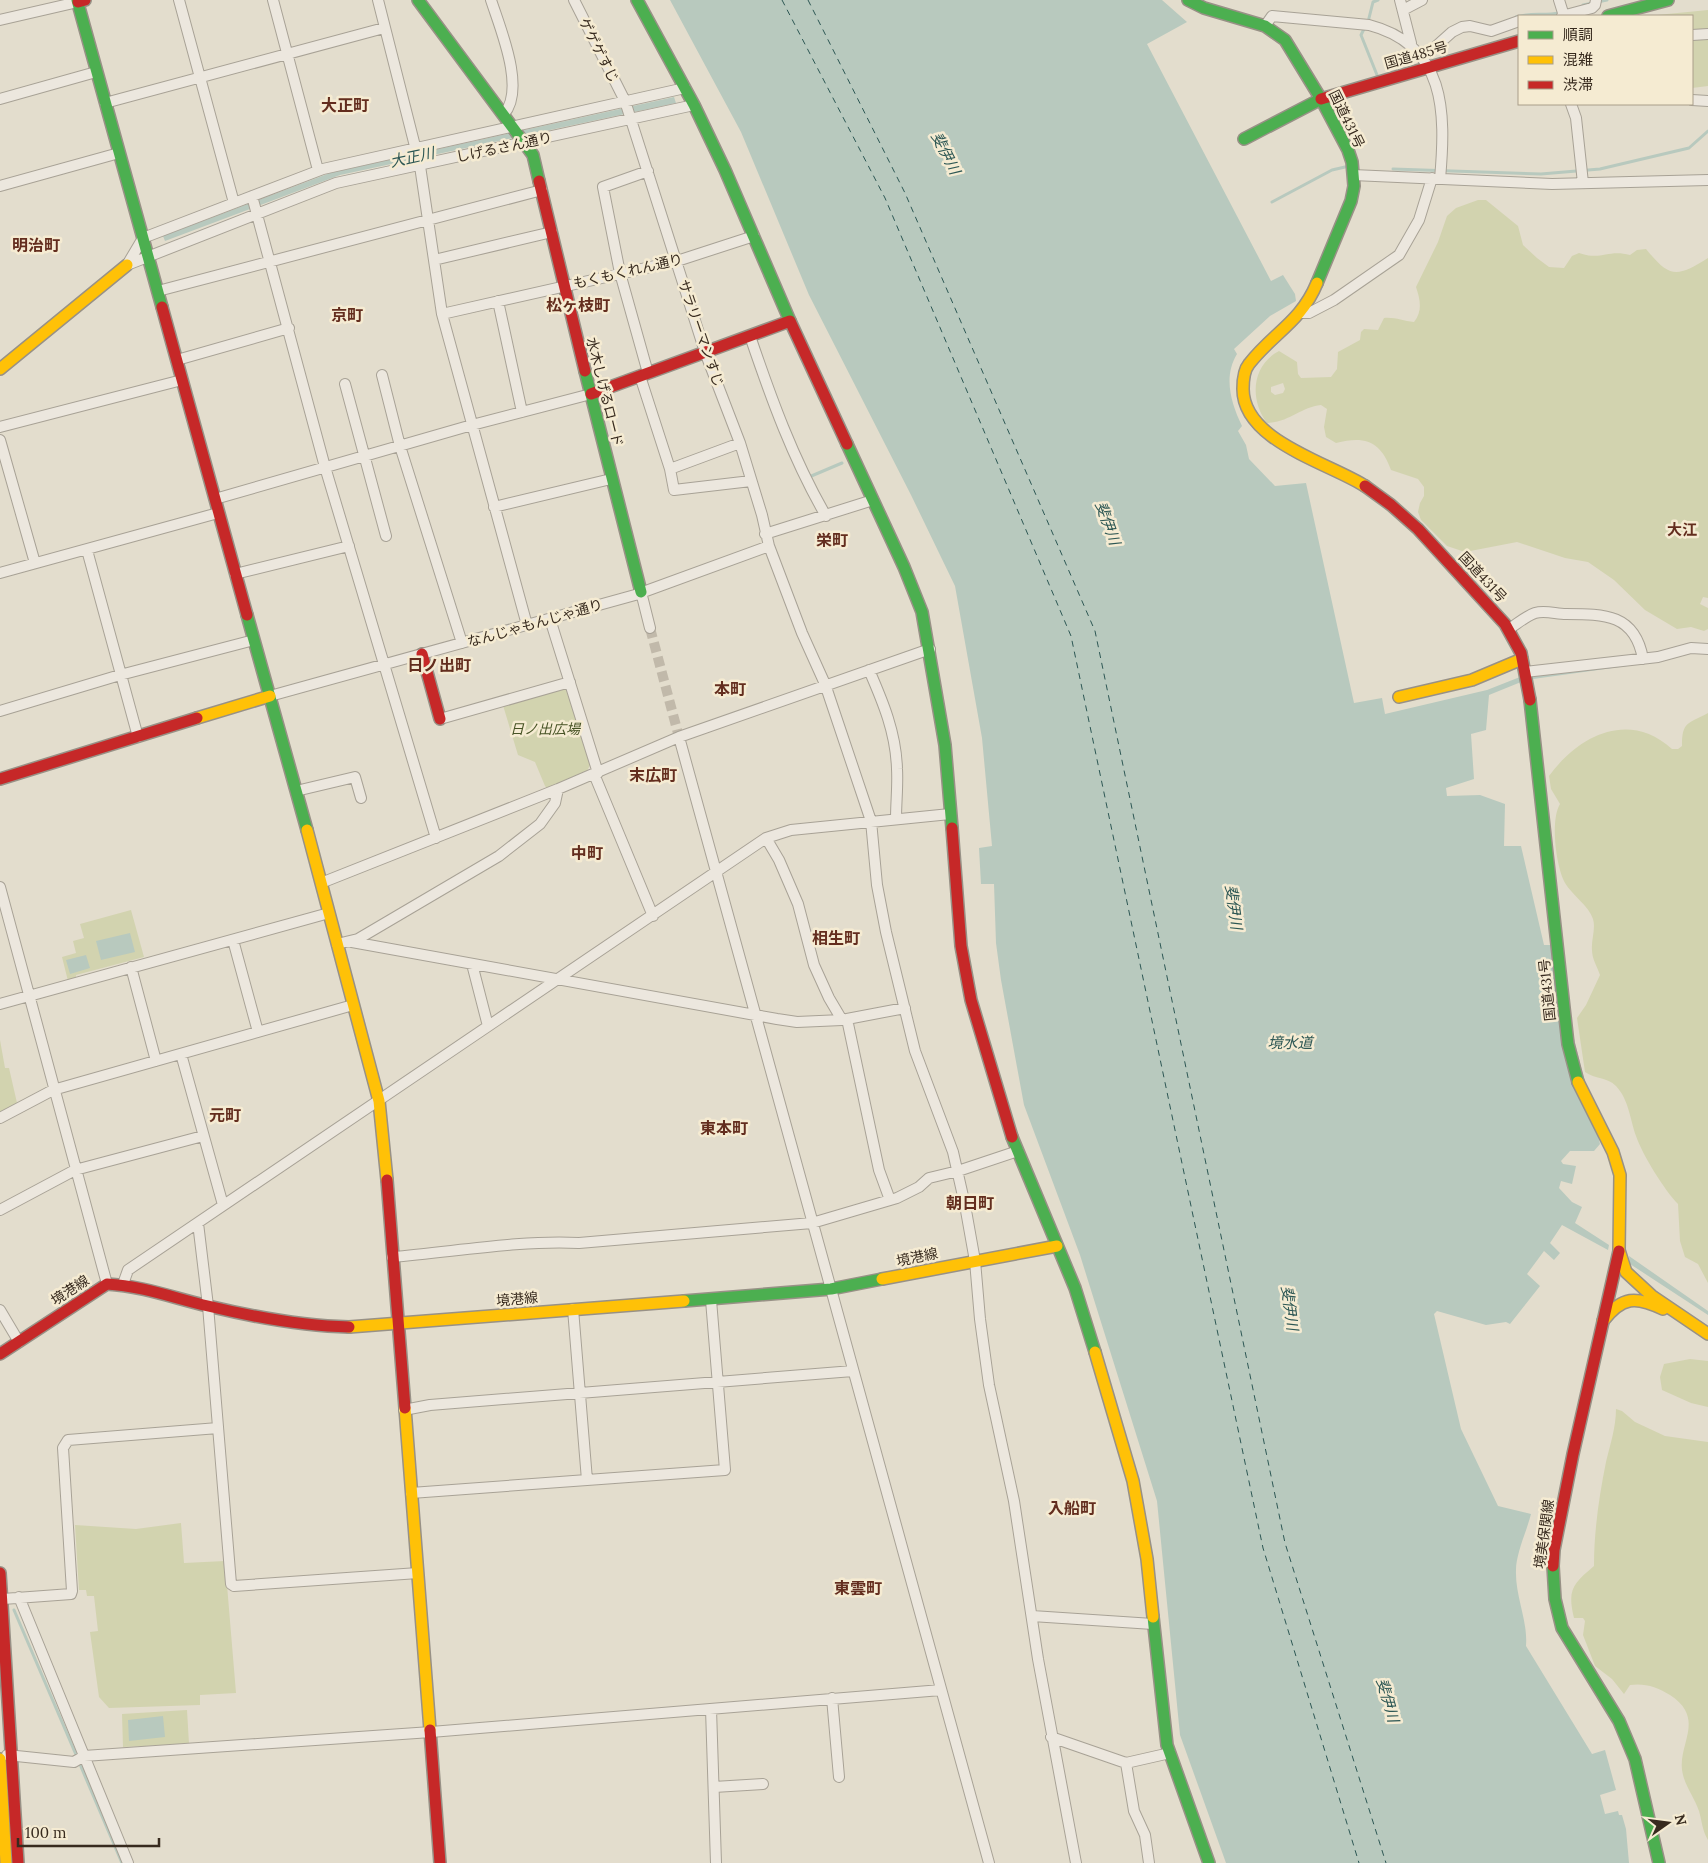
<svg xmlns="http://www.w3.org/2000/svg" width="1708" height="1863" font-family="Lora,'Noto Sans JP',serif">
<style>
.green{fill:#d2d3af;fill-rule:evenodd}
.water{fill:#b8c9be}
.lines{fill:none;stroke-linecap:round;stroke-linejoin:round}
.stream{stroke:#b8c9be;stroke-width:3}
.ferry{stroke:#2d5754;stroke-width:1;stroke-dasharray:6 5;stroke-linecap:butt}
.street-tunnel{stroke:#c1b9aa;stroke-width:10;stroke-dasharray:10 5;stroke-linecap:butt}
.street-casing{stroke:#a8a296;stroke-width:12}
.fast-casing{stroke:#989186;stroke-width:14}
.slow-casing{stroke:#989186;stroke-width:14}
.jam-casing{stroke:#989186;stroke-width:14}
.street{stroke:#ece7de;stroke-width:10}
.fast{stroke:#4caf50;stroke-width:11}
.slow{stroke:#ffc107;stroke-width:11}
.jam{stroke:#c62828;stroke-width:11}
.labels{text-anchor:middle;dominant-baseline:central;stroke-width:5;stroke-linejoin:round;paint-order:stroke}
.street-label{font-size:14px;fill:#372a1e;stroke:#f5ebd2}
.park-label{font-size:14px;font-style:italic;fill:#475325;stroke:#f5ebd2}
.water-label{font-size:15px;font-style:italic;fill:#2d5754;stroke:#f5ebd2}
.neighbourhood-label{font-size:15px;font-weight:bold;fill:#632d1e;stroke:#f5ebd2}
.quarter-label{font-size:16px;font-weight:bold;fill:#632d1e;stroke:#f5ebd2}
</style>
<rect width="100%" height="100%" fill="#e3ddcd"/>
<path class="green" d="M1708,10V86L1692,88V16H1647Z
M1478,200H1486L1518,226L1523,245L1537,258L1549,267L1564,268L1572,256L1579,253C1601,261 1608,249 1630,255L1637,250L1646,249C1670,278 1676,278 1708,258V598L1703,597L1700,604L1708,608V629L1704,631L1691,627L1677,629L1645,610L1614,580L1588,562L1565,558L1517,542L1465,552L1447,546L1421,520L1418,512L1420,503L1424,496V487L1418,479L1391,470C1381,442 1366,435 1336,443L1326,437L1324,427L1327,409L1321,405C1301,407 1290,422 1267,423C1249,399 1252,365 1279,351L1297,362L1298,374L1301,378L1331,377L1337,369L1338,352L1360,340L1361,332L1364,329L1378,330L1384,318C1395,317 1403,321 1414,322C1423,311 1420,299 1416,287L1438,242L1447,216L1456,208ZM1283,383L1285,389L1283,393L1275,395L1271,392V387Z
M566,688L591,763L586,773L549,790L545,786L535,762L518,755L502,702Z
M1708,713V1283L1698,1264L1685,1257L1680,1241L1678,1204C1665,1191 1642,1154 1636,1136C1630,1119 1629,1100 1616,1086C1607,1077 1595,1079 1585,1072L1577,1018L1586,1005L1600,975C1597,966 1592,959 1592,950C1591,940 1596,929 1593,919C1589,906 1572,895 1565,883C1556,867 1550,820 1560,804L1551,789L1549,776C1579,735 1629,710 1672,749H1678L1682,746C1682,721 1688,724 1708,713Z
M131,910L144,957L76,975V978L68,981L62,957L76,953L73,941L84,938L80,924Z
M0,1040L5,1068H9L17,1103L0,1112Z
M1690,1359L1708,1361V1407L1691,1403L1662,1390L1660,1377L1664,1364Z
M1616,1409L1622,1411L1635,1422L1665,1436L1708,1442V1840C1702,1830 1702,1821 1699,1811C1695,1799 1686,1787 1683,1775C1675,1746 1708,1720 1670,1695C1657,1687 1645,1683 1630,1685L1624,1694L1612,1679L1595,1666L1583,1635L1585,1621L1583,1618H1574C1567,1589 1573,1584 1594,1566C1594,1531 1599,1497 1606,1462C1610,1445 1616,1427 1616,1409Z
M181,1523L184,1563L225,1561L236,1693L200,1695V1705L109,1708L99,1697L90,1632L98,1631L94,1596H87L86,1590H79L75,1525L136,1529Z
M187,1710L189,1744L123,1747L122,1714Z"/>
<path class="water" d="M670,0H1162L1187,22L1147,44L1271,281L1283,275L1295,294L1296,301L1270,316L1234,349L1237,354C1223,377 1231,403 1242,426L1238,431L1246,445L1249,459L1275,486L1306,483L1354,703L1382,698L1385,714L1487,690L1520,677L1521,682L1489,695L1486,730L1471,734L1474,779L1446,788L1447,796L1480,795L1505,804L1504,846H1521L1544,945H1551L1600,1144L1594,1151H1570L1561,1161L1563,1164L1576,1166L1572,1184L1561,1181L1559,1188L1572,1202L1582,1207L1575,1223L1609,1245L1608,1250L1562,1225L1550,1243L1560,1253L1554,1260L1544,1251L1527,1274L1540,1286L1510,1324L1506,1322L1486,1325L1437,1311L1434,1314L1461,1429L1498,1506L1531,1514C1527,1530 1516,1554 1516,1570C1515,1596 1528,1620 1526,1646L1592,1754L1605,1750L1616,1790L1600,1795L1605,1814L1618,1811L1619,1815H1622L1626,1829L1629,1863H1226L1180,1735L1157,1501L1080,1255L1024,1105L1001,980L996,943L994,884H981L979,848L992,846L982,738L955,586L911,495L809,295L741,132Z
M674,97L676,103L340,175L165,241L163,236L330,173Z
M1685,651L1708,653V654H1683L1656,662L1533,679V676L1623,664Z
M130,933L135,952L101,960L96,941Z
M86,955L90,968L70,974L66,960Z
M1629,1256L1708,1311V1315L1630,1264Z
M163,1716L165,1737L129,1741L128,1720Z"/>
<g class="lines">
<path class="stream" d="M1583,5L1607,0
M1516,17C1531,12 1544,16 1559,13
M1368,22L1373,2L1378,0
M1365,27L1361,35L1377,75
M1393,169L1541,174L1600,169L1689,148L1708,131
M1272,202L1332,170L1345,167
M809,477L842,463
M14,1610L77,1757
M79,1762L122,1863"/>
<path class="ferry" d="M782,0L885,198L1071,636L1263,1548L1359,1863
M808,0L905,193L1095,631L1285,1543L1386,1863"/>
<path class="street-tunnel" d="M650,628L679,737"/>
<g class="street-casing">
<path id="street" d="M179,0L234,203
M273,0L318,170
M378,0L420,166L442,314L527,625
M491,0C500,28 526,89 504,114
M574,0L625,101L705,352L740,443L762,515L769,546L802,633L825,684L871,821L877,885L886,932L915,1051L953,1152L965,1205L975,1261L980,1319L989,1385L1014,1501L1038,1659L1076,1863
M1400,0L1411,43
M1559,0L1564,16
M1403,10L1422,0
M1562,16L1592,8L1595,5L1596,0
M0,20L78,2
M1265,26L1272,16L1369,25C1446,45 1446,112 1440,179
M1692,35L1708,34
M1423,58L1452,32L1462,27L1470,26L1491,31L1519,21
M0,99L96,72
M1692,100L1708,101
M105,103L384,28
M1571,104L1576,118L1583,183
M1353,175L1552,184L1708,180
M0,186L119,153
M252,196L325,467L436,838
M434,260L552,232
M127,265L143,238L323,169L685,88
M127,265L336,183L694,105
M158,291L542,190
M498,301L522,412
M1302,313H1309L1334,300L1399,255L1419,220L1432,178
M442,314L677,261L754,236
M750,336C771,398 793,459 826,516
M177,360L289,328
M648,373L620,273L603,187L648,171
M382,375L400,446L462,643
M640,376L670,469L740,443
M345,384L386,536
M0,427L182,380
M0,440L35,563
M670,469L674,490L751,481
M215,499L472,425L591,394
M494,507L611,479
M765,534L873,500
M87,550L138,737
M0,573L218,513
M235,574L349,546
M641,592L650,628
M550,619L598,773
M1509,629C1517,624 1526,616 1535,613C1545,610 1556,614 1566,614C1605,614 1635,614 1643,659
M869,670C883,702 896,733 897,769C898,785 896,802 896,819
M1525,672L1658,657L1691,648L1708,649
M270,696L635,595L769,546
M0,711L120,675L254,640
M440,719L570,682
M679,737L989,1863
M594,774L653,916
M296,791L355,777L361,798
M766,838L779,860L798,904L814,965L829,998L842,1020L847,1019
M321,883L558,789L679,737L930,649
M0,887L107,1284
M233,940L258,1032
M352,942L777,1019L797,1022L842,1020
M337,944L358,939L499,856L540,824L555,803L558,789
M472,964L488,1026
M131,967L156,1061
M0,1004L329,913
M181,1054L223,1205
M0,1118L53,1090L353,1005
M890,1200L879,1170L847,1019L905,1008
M0,1210L75,1170L203,1136
M198,1223L208,1306L231,1584L234,1586L418,1573
M392,1257C454,1252 518,1240 579,1243L812,1223L897,1198L919,1187L929,1178L958,1171L1018,1151
M123,1284L128,1270L766,838L791,830L950,814
M0,1310L19,1342
M404,1410L430,1405L853,1371
M587,1480L725,1470L711,1300
M411,1493L587,1480L573,1309
M19,1597L128,1863
M3,1599L71,1594L72,1591L63,1448L68,1440L218,1428
M1032,1616L1153,1624
M832,1698L839,1777
M711,1709L716,1863
M1051,1737L1126,1763
M7,1755L74,1762L84,1756L431,1732L941,1690
M714,1787L763,1784
M1149,1863L1145,1835L1134,1811L1126,1763L1170,1753"/>
</g>
<g class="fast-casing">
<path id="fast" d="M77,0L162,307
M418,0L533,155L539,181
M637,0L694,105L725,170L790,321
M1188,0L1204,8L1265,26L1285,40L1321,99L1348,150L1352,162L1354,186L1351,201L1317,283
M1608,16L1668,0
M1244,139L1321,99
M585,371L641,592
M847,444L904,567L922,612L945,745L952,828
M247,615L307,830
M1530,700L1568,1044L1578,1082
M1012,1137L1075,1288L1095,1352
M684,1301L831,1289L882,1279
M1553,1566L1555,1599L1562,1628L1619,1721L1635,1759L1659,1863
M1153,1617L1167,1745L1209,1863"/>
</g>
<g class="slow-casing">
<path id="slow" d="M1317,283C1301,322 1273,333 1249,364C1244,370 1243,381 1243,389C1243,441 1329,463 1365,486
M0,369L127,265
M1399,697L1472,680L1522,659
M197,718L270,696
M307,830L379,1101L387,1180
M1578,1082L1613,1152L1620,1175L1619,1250L1626,1272L1652,1296L1708,1334
M882,1279L1057,1246
M1603,1321C1622,1296 1636,1296 1663,1309
M349,1327L684,1301
M1095,1352L1133,1481L1147,1559L1153,1617
M405,1408L430,1730
M0,1759L6,1863"/>
</g>
<g class="jam-casing">
<path id="jam" d="M78,2L85,0
M1321,99L1519,41
M539,181L585,371
M162,307L247,615
M591,394L790,321L847,444
M1365,486L1391,505L1418,529L1505,624L1521,653L1530,700
M422,654L440,719
M0,779L197,718
M952,828L961,946L971,1000L1012,1137
M387,1180L405,1408
M0,1354L107,1284C142,1286 174,1298 208,1306C254,1317 302,1326 349,1327
M1553,1566L1554,1550L1573,1454L1619,1251
M0,1573L18,1863
M430,1730L440,1863"/>
</g>
<use href="#street" class="street"/>
<use href="#fast" class="fast"/>
<use href="#slow" class="slow"/>
<use href="#jam" class="jam"/>
</g>
<g class="labels">
<g class="street-label">
<text transform="translate(599 50) rotate(63)">ゲゲゲすじ</text>
<text transform="translate(1416 55) rotate(-16)">国道485号</text>
<text transform="translate(1347 119) rotate(64)">国道431号</text>
<text transform="translate(504 147) rotate(-12)">しげるさん通り</text>
<text transform="translate(628 271) rotate(-13)">もくもくれん通り</text>
<text transform="translate(701 333) rotate(71)">サラリーマンすじ</text>
<text transform="translate(605 392) rotate(76)">水木しげるロード</text>
<text transform="translate(1483 577) rotate(47)">国道431号</text>
<text transform="translate(535 623) rotate(-16)">なんじゃもんじゃ通り</text>
<text transform="translate(1547 990) rotate(-96)">国道431号</text>
<text transform="translate(917 1257) rotate(-12)">境港線</text>
<text transform="translate(70 1290) rotate(-33)">境港線</text>
<text transform="translate(517 1299) rotate(-5)">境港線</text>
<text transform="translate(1544 1534) rotate(-82)">境美保関線</text>
</g>
<g class="park-label">
<text x="545" y="729">日ノ出広場</text>
</g>
<g class="water-label">
<text transform="translate(946 153) rotate(63)">斐伊川</text>
<text transform="translate(412 157) rotate(-12)">大正川</text>
<text transform="translate(1108 523) rotate(70)">斐伊川</text>
<text transform="translate(1234 907) rotate(82)">斐伊川</text>
<text x="1290" y="1042">境水道</text>
<text transform="translate(1290 1308) rotate(82)">斐伊川</text>
<text transform="translate(1388 1700) rotate(74)">斐伊川</text>
</g>
<g class="neighbourhood-label">
<text x="1682" y="529">大江</text>
</g>
<g class="quarter-label">
<text x="345" y="105">大正町</text>
<text x="36" y="245">明治町</text>
<text x="578" y="305">松ヶ枝町</text>
<text x="347" y="315">京町</text>
<text x="832" y="540">栄町</text>
<text x="439" y="665">日ノ出町</text>
<text x="730" y="689">本町</text>
<text x="653" y="775">末広町</text>
<text x="587" y="853">中町</text>
<text x="836" y="938">相生町</text>
<text x="225" y="1115">元町</text>
<text x="724" y="1128">東本町</text>
<text x="970" y="1203">朝日町</text>
<text x="1072" y="1508">入船町</text>
<text x="858" y="1588">東雲町</text>
</g>
</g>
<rect x="1518" y="15" width="175" height="90" fill="#f5ebd2" stroke="#a99e8a"/>
<rect x="1528" y="31" width="25" height="8" fill="#4caf50" stroke="#a99e8a"/>
<text x="1563" y="40" font-size="15" fill="#372a1e">順調</text>
<rect x="1528" y="56" width="25" height="8" fill="#ffc107" stroke="#a99e8a"/>
<text x="1563" y="65" font-size="15" fill="#372a1e">混雑</text>
<rect x="1528" y="81" width="25" height="8" fill="#c62828" stroke="#a99e8a"/>
<text x="1563" y="90" font-size="15" fill="#372a1e">渋滞</text>
<g transform="translate(1668 1823) rotate(76)" stroke="#f5ebd2" stroke-width="4" paint-order="stroke">
<path d="M0-4L9 19L0 12L-9 19Z" fill="#372a1e"/>
<text y="-8" font-size="14" font-weight="bold" text-anchor="middle" fill="#372a1e">N</text>
</g>
<path d="M18 1838v8h141v-8" fill="none" stroke="#372a1e" stroke-width="2.5"/>
<text x="25" y="1838" font-size="15" fill="#372a1e" stroke="#f5ebd2" stroke-width="4" paint-order="stroke">100 m</text>
</svg>
